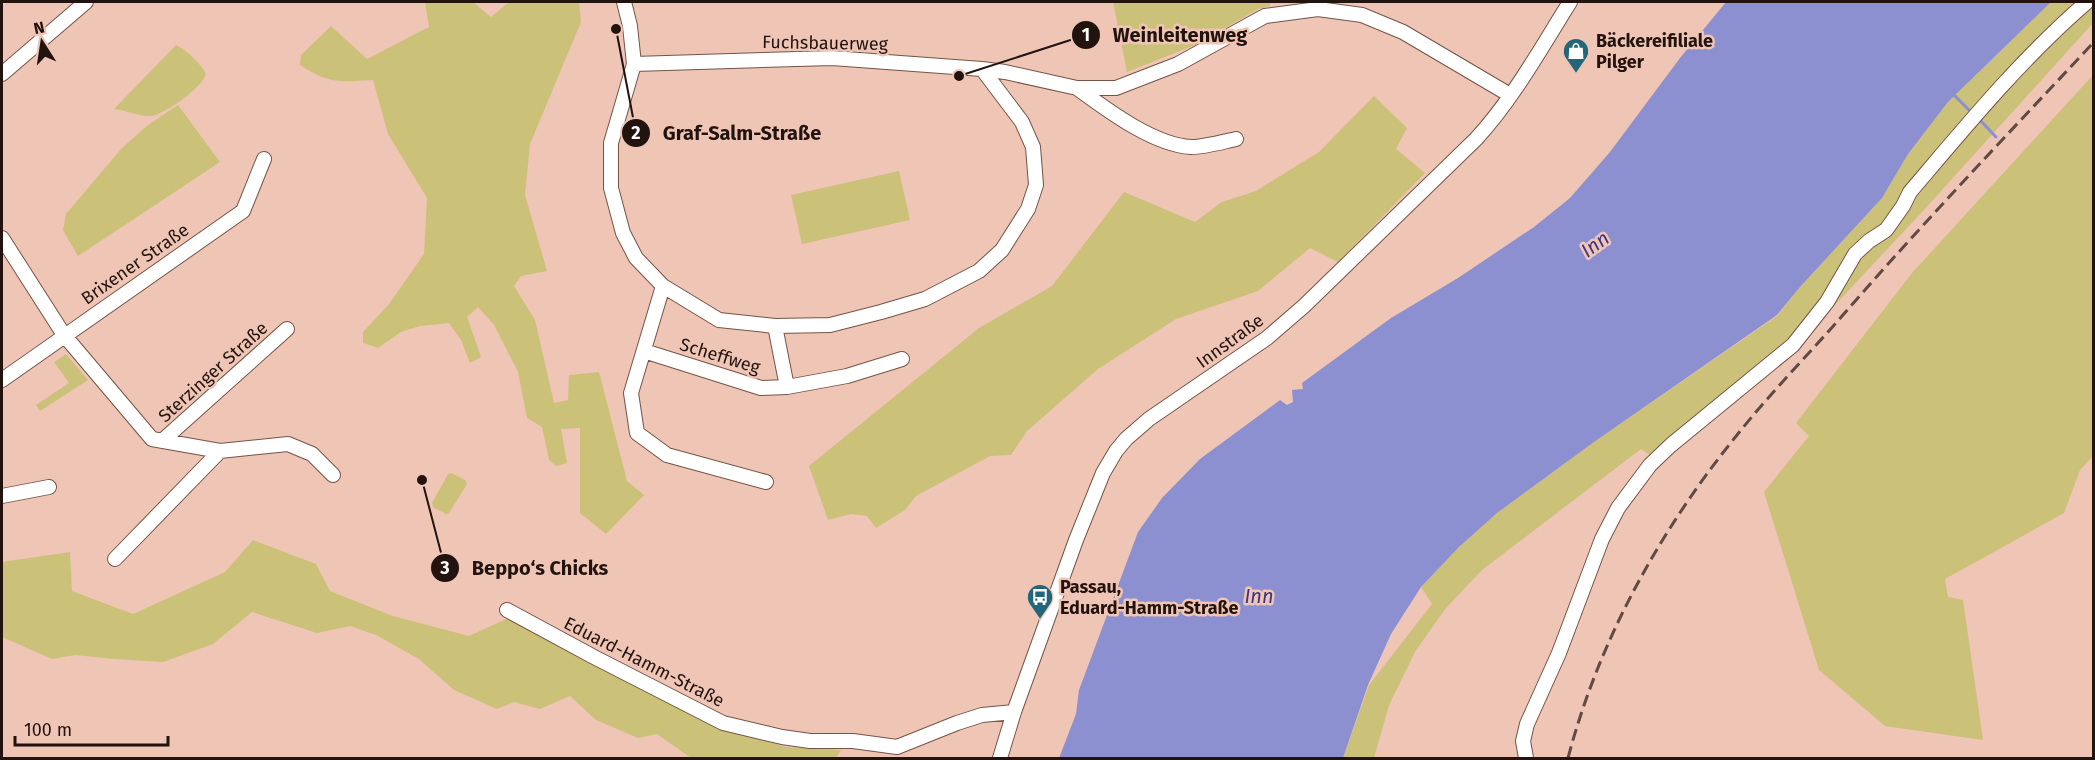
<svg xmlns="http://www.w3.org/2000/svg" width="2095" height="760" font-family="'Fira Sans',sans-serif">
<style>
.green{fill:#ccc179}
.water{fill:#8c90d1}
.lines{fill:none;stroke-linecap:round;stroke-linejoin:round}
.stream{stroke:#8c90d1;stroke-width:3}
.minor-casing{stroke:#765346;stroke-width:16}
.minor{stroke:#fff;stroke-width:14}
.rail{stroke:#614a41;stroke-width:3;stroke-dasharray:12 6;stroke-linecap:butt}
.labels{text-anchor:middle;dominant-baseline:central;stroke-width:5;stroke-linejoin:round;paint-order:stroke}
.poi-label{font-size:18px;font-weight:bold;fill:#22130e;stroke:#efc5b6;text-anchor:start}
.street-label{font-size:18px;fill:#22130e;stroke:#efc5b6}
.water-label{font-size:20px;font-style:italic;fill:#393583;stroke:#efc5b6}
.leader{fill:none;stroke:#22130e;stroke-width:2}
.callout-dot{fill:#22130e;stroke:#efc5b6;stroke-width:2}
.mark-label{font-size:18px;text-anchor:middle;font-weight:bold;fill:#fff}
.callout-label{font-size:20px;text-anchor:middle;font-weight:bold;fill:#22130e;stroke:#efc5b6;stroke-width:5;stroke-linejoin:round;paint-order:stroke}
</style>
<rect width="100%" height="100%" fill="#efc5b6"/>
<path class="green" d="M425,2H473L491,17L509,2H579L581,22L530,144L525,195L547,271L521,276L514,286L535,320L554,403L568,400L569,375L599,372L627,481L644,495L606,534L580,513V428L561,429L567,463L556,466L549,460L542,427L527,418L518,372L494,325L478,307L467,317L481,357L470,363L461,340L449,323L420,326L401,332L378,348L363,343V332L389,304L424,254L427,198L388,134L373,80C339,82 329,84 300,65L301,55L331,26L367,59L429,27Z
M1113,2H1270V6L1258,9L1195,45L1127,72Z
M2051,2H2093V23L1923,211L1791,352L1653,457L1641,449L1482,570L1446,608L1416,650L1389,705L1374,758H1343L1369,685L1432,604L1421,587L1459,547L1497,513L1594,442L1777,316L1800,287L1882,198L1908,154L1948,102Z
M176,45C189,52 199,62 206,74C203,87 164,115 151,116C138,117 127,110 114,109Z
M2093,75V456L2080,470L2064,513L1945,579L1948,597L1963,600L1983,740L1885,726L1819,670L1764,492L1809,436L1796,423L1912,273Z
M1374,96L1407,128L1396,149L1425,173L1338,262L1310,248L1258,291L1176,319L1098,369L1027,431L1011,455L990,456L916,496L905,510L876,528L867,516L851,514L828,520L809,466L979,328L1052,286L1124,192L1195,222L1222,202L1256,191L1319,152Z
M178,105L220,162L78,256L63,230L66,214L122,148L148,125Z
M899,171L910,220L802,244L791,195Z
M66,354L88,380L40,411L36,405L69,383L54,362Z
M451,473L465,480L467,484L449,513L446,514L433,507L432,503L448,474Z
M253,540L316,564L330,591L393,616L469,636L513,616L720,726L786,747L841,750L836,758H691L657,734L638,738L596,720L570,696L540,709L514,702L497,709L454,690L419,659L376,635L350,626L317,633L252,612L213,644L163,662L114,659L75,655L52,659L2,637V562L70,552L72,591L133,614L225,572Z"/>
<path class="water" d="M1726,2H2051L1948,102L1908,154L1882,198L1800,287L1777,315L1594,442L1497,513L1459,547L1421,587L1391,634L1368,685L1343,758H1059L1076,714L1079,690L1138,532L1162,498L1200,459L1280,400L1287,405L1293,402L1292,390L1303,389L1302,383L1391,318L1458,278L1534,227L1570,198L1610,152L1680,58Z"/>
<g class="lines">
<path class="stream" d="M1953,94L1972,113
M1979,119L1996,137"/>
<g class="minor-casing">
<path id="minor" d="M624,2L630,26L634,64L611,143V188L623,233L636,258L663,286L719,320L775,326L830,325L881,312L925,299L979,271L1002,250L1028,209L1036,185L1033,147L1022,122L982,69
M634,64L832,58L982,69L1005,72L1077,88H1116L1178,64L1265,16L1318,9L1362,15L1403,32L1510,95
M2,74L86,2
M1077,88C1106,109 1153,145 1191,147C1205,147 1222,142 1236,139
M2,238L64,335L152,439L220,451L288,444L312,454L333,475
M663,286L631,393L637,433L667,455L766,482
M775,326L787,387
M644,351L761,388L787,387L847,376L902,359
M2,380L243,211L264,159
M162,441L287,329
M2,496L49,487
M115,559L220,451
M507,610L594,657L723,723L782,737L810,741H853L897,747L957,723L982,715L1014,712
M1000,758L1014,712L1076,540L1103,473L1116,451L1126,439L1149,419L1267,338L1304,306L1476,139C1513,99 1541,48 1570,2
M1526,758L1523,741L1527,724L1559,653L1602,539L1618,508L1650,465L1671,445L1793,345L1827,302L1855,254L1869,241L1886,230L1903,206L1910,192C1967,125 2021,59 2087,2"/>
</g>
<use href="#minor" class="minor"/>
<path class="rail" d="M1568,758C1599,640 1660,530 1737,435C1768,396 1803,360 1836,323C1919,227 2007,135 2094,42"/>
</g>
<defs>
<g id="shop-pin" transform="scale(1.35)"><path d="M0 17L-7.5 6A9.5 9.5 0 1 1 7.5 6Z" fill="#246679" stroke="#efc5b6"/><path d="M-5-2.5h2.3a2.7 3.5 0 0 1 5.4 0H5L5.5 6h-11ZM-1.5-2.5h3a1.5 2.3 0 0 0-3 0Z" fill="#fff"/></g>
<g id="bus-pin" transform="scale(1.35)"><path d="M0 17L-7.5 6A9.5 9.5 0 1 1 7.5 6Z" fill="#246679" stroke="#efc5b6"/><path d="M-5-6H5V4H4V6H2V4H-2V6H-4V4H-5ZM-3.5-4V0h7V-4ZM-3.5 1.2v1.5H-2V1.2ZM2 1.2v1.5H3.5V1.2Z" fill="#fff"/></g>
</defs>
<g fill-rule="evenodd">
<use href="#shop-pin" x="1576" y="51"/>
<use href="#bus-pin" x="1040" y="597"/>
</g>
<g class="labels">
<g class="poi-label">
<text x="1596" y="41">Bäckereifiliale<tspan x="1596" dy="21">Pilger</tspan></text>
<text x="1060" y="587">Passau,<tspan x="1060" dy="21">Eduard-Hamm-Straße</tspan></text>
</g>
<g class="street-label">
<text transform="translate(825 43) rotate(1)">Fuchsbauerweg</text>
<text transform="translate(135 264) rotate(-35)">Brixener Straße</text>
<text transform="translate(1230 341) rotate(-36)">Innstraße</text>
<text transform="translate(720 356) rotate(17)">Scheffweg</text>
<text transform="translate(213 372) rotate(-42)">Sterzinger Straße</text>
<text transform="translate(644 662) rotate(27)">Eduard-Hamm-Straße</text>
</g>
<g class="water-label">
<text transform="translate(1595 244) rotate(-36)">Inn</text>
<text x="1259" y="596">Inn</text>
</g>
</g>
<path class="leader" d="M959 76L1086 35M616 29L636 133M422 480L445 568"/>
<g class="callout-dot">
<circle cx="959" cy="76" r="6"/>
<circle cx="616" cy="29" r="6"/>
<circle cx="422" cy="480" r="6"/>
<circle cx="1086" cy="35" r="15"/>
<circle cx="636" cy="133" r="15"/>
<circle cx="445" cy="568" r="15"/>
</g>
<g class="mark-label">
<text x="1086" y="41">1</text>
<text x="636" y="139">2</text>
<text x="445" y="574">3</text>
</g>
<g class="callout-label">
<text x="1180" y="42">Weinleitenweg</text>
<text x="742" y="140">Graf-Salm-Straße</text>
<text x="540" y="575">Beppo‘s Chicks</text>
</g>
<rect width="2095" height="760" fill="none" stroke="#22130e" stroke-width="6"/>
<g transform="translate(42 42) rotate(348)" stroke="#efc5b6" stroke-width="4.5" paint-order="stroke">
<path d="M0-4.5L10 22L0 15L-10 22Z" fill="#22130e"/>
<text y="-9" font-size="16" font-weight="bold" text-anchor="middle" fill="#22130e">N</text>
</g>
<path d="M15 736v9h153v-9" fill="none" stroke="#22130e" stroke-width="3"/>
<text x="24" y="736" font-size="18" fill="#22130e" stroke="#efc5b6" stroke-width="4.5" paint-order="stroke">100 m</text>
</svg>
